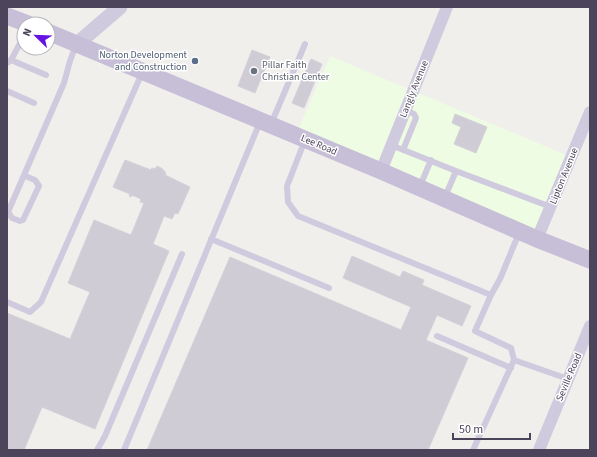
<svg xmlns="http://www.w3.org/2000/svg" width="597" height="457" font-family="'Source Sans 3',sans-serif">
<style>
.commercial{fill:#effce4}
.building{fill:#d0ccd5;stroke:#d5d0d9}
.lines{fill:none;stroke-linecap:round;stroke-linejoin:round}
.service{stroke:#d0cade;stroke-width:6}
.minor{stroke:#d0cade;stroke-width:12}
.tertiary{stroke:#d0cade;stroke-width:15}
.secondary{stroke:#c7bed7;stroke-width:17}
.service-dot{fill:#5c6f8a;stroke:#fff;stroke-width:1.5}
.worship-dot{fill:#6b7280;stroke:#fff;stroke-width:1.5}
.labels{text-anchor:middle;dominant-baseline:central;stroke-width:3;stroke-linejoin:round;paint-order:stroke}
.service-label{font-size:10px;fill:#4e5e75;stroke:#fff;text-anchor:end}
.worship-label{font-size:10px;fill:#5b616d;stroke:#fff;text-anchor:start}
.street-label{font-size:10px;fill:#4b445b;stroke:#fff}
</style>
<rect width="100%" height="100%" fill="#f0efec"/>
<path class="commercial" d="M330,56L571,157L537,239L296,135Z"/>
<path class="building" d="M252,50L270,57L255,93L238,86Z
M311,59L322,64L304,108L292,103Z
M455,114L487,127L476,153L454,144L461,127L452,123Z
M125,160L151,170L152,168L155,169L157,166L163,169L162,170L165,171L164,172L166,173L165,175L190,187L178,214L175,213L172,219L164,216L153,244L169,251L95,429L42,407L24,450H7V313L70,339L90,292L68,283L94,220L131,235L144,203L140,202L141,199L132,195L131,197L129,196L130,194L113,187Z
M352,256L400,277L403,271L424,280L422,285L471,306L462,326L437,315L426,340L468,358L428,450H147L230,257L401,330L411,307L343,278Z"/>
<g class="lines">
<path class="service" d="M11,60L46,75
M7,63L11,60L24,36
M7,91L34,103
M271,124L305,44
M305,140L287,186L288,202L298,216L491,295L500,279L519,233
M391,145L456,171L445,197
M403,150L416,118L414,114L405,110
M456,171L551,207
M25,176L35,180L39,186L23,220L20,221L12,218L8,212L64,83L70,61L76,45
M420,186L431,160
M211,239L329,288
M491,295L475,331L511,348L514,360
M7,302L30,312L41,302L142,73
M437,336L511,368
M97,450L105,436L182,254
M124,450L260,122
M473,450L514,360L568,379"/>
<path class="minor" d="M381,171L447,7
M537,239L590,112
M539,450L590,326"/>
<path class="tertiary" d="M77,44L120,7"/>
<path class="secondary" d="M7,16L28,24
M48,32L381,171L537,239L590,260"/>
</g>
<circle class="service-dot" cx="195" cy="61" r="4"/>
<circle class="worship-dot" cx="254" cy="71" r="4"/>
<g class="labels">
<g class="service-label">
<text x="187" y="55">Norton Development<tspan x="187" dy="12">and Construction</tspan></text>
</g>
<g class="worship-label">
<text x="262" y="65">Pillar Faith<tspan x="262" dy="12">Christian Center</tspan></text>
</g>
<g class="street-label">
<text transform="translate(414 89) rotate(-68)">Langly Avenue</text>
<text transform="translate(319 145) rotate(23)">Lee Road</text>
<text transform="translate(564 176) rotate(-68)">Lipton Avenue</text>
<text transform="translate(569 377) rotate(-67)">Seville Road</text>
</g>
</g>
<rect width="597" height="457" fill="none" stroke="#4b445b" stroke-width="16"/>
<g transform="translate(36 36) rotate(293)"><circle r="19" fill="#ffffff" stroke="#b7b4bd"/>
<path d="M0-3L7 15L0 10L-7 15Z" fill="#6412e4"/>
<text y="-6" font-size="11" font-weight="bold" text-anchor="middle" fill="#4b445b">N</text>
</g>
<path d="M453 433v6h77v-6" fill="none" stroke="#4b445b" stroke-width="2"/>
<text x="459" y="433" font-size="12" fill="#4b445b" stroke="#ffffff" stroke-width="3" paint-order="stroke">50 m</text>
</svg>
